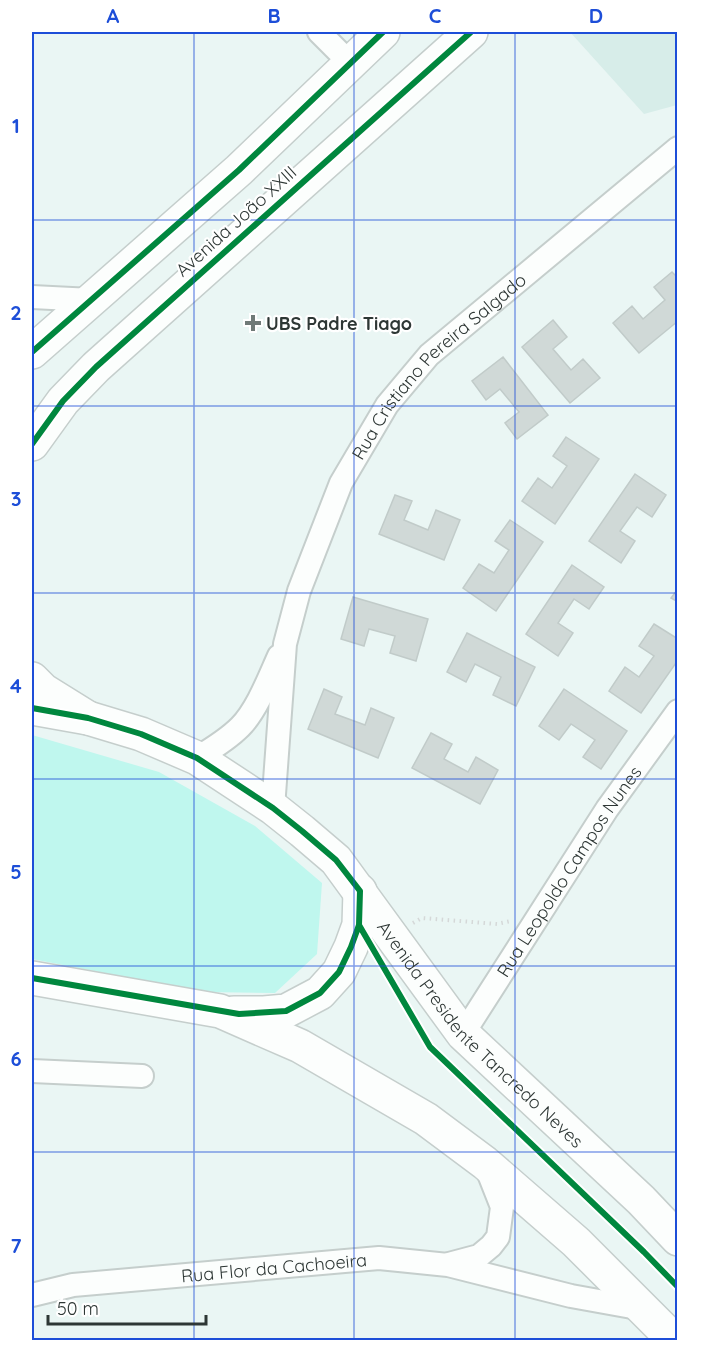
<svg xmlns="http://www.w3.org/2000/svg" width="709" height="1372" font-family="Quicksand,sans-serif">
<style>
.built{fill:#d7ede9}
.green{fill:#bff7ee}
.building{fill:#d0d9d7;stroke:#c1cbc9;stroke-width:1.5}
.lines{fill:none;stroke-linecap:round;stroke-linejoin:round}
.street-casing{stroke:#c5cecc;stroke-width:26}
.secondary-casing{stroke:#c5cecc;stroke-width:36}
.primary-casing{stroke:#c5cecc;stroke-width:36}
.path{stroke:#d5d8d8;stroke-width:4;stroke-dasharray:1.5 4.5;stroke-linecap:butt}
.street{stroke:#fcfefd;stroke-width:22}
.secondary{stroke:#fcfefd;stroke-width:33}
.primary{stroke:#fcfefd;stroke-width:33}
.cycleway-casing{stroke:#fff;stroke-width:10}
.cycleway{stroke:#00873e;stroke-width:6}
.grid{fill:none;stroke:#1d4ed8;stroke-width:1.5;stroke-opacity:0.55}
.poi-dot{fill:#707a78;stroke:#fff;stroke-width:2}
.labels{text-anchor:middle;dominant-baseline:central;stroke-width:4.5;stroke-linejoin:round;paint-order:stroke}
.street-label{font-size:18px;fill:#2e3735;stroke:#fff}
.poi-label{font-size:18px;font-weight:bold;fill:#2e3735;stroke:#fff;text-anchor:start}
.neatline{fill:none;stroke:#1d4ed8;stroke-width:2}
.grid-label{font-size:20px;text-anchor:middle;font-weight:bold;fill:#1d4ed8}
</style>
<rect width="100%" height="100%" fill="#eaf6f4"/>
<path class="built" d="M570,32H677V105L644,114Z"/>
<path class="green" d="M32,735L159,772L255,826L322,883L317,954L275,993L203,992L32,959Z"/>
<path class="building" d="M672,272L678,278V321L639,353L613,323L632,306L643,319L665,300L654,287Z
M553,320L567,337L553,349L571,370L583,359L600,378L570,403L522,347Z
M503,357L548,415L517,439L505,423L519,412L500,389L486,400L472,381Z
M566,437L599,459L555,524L522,501L538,478L552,488L567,466L553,456Z
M635,474L666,495L652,517L637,507L620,531L635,541L621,563L589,541Z
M395,495L412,501L404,520L428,530L436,510L460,520L444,560L379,534Z
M510,520L543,542L496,611L463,588L479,564L494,573L509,550L495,541Z
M572,565L604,587L589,609L574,599L558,623L573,633L558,656L526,634Z
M678,589V602L671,598Z
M353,597L428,619L416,661L390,653L395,636L369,629L364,646L341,639Z
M654,624L678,639V660L641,713L609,691L625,667L639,677L654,656L639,646Z
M467,633L535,667L516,706L493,695L501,677L475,664L466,682L447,672Z
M324,689L342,697L335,714L365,725L371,708L394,718L378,758L308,729Z
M564,689L627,731L601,769L583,757L595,740L571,724L559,740L539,726Z
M431,733L452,744L444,759L468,772L476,757L498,770L480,804L412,768Z"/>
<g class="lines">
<g class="street-casing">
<g id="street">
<path d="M319,32L349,62"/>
<path d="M32,297L92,300"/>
<path d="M197,758C212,749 228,739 240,727C257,710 269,678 279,656"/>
<path id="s1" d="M273,808L285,644L299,591L341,483L387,405L429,355L678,148"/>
<path id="s2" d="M463,1034L607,809L678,711"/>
<path d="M32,1071L142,1076"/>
<path d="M449,1264L479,1256L491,1246L498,1237L502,1207L487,1169"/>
<path id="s3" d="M32,1295L73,1285L379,1258L448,1265L571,1296L643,1309"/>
</g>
</g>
<g class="secondary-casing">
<path id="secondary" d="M32,352L239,170L383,32
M32,444L63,401L96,367L471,32
M32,679L43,690L88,718"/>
</g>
<g class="primary-casing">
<g id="primary">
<path id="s4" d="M32,708L88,718L141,734L197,758L273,808L302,831L336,860L463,1034L641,1200L678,1239"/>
<path d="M32,978L220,1011L300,1046L426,1119L485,1163L576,1242L674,1340"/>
<path d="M234,1013H264L286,1011L320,993L339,972L351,947L359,925L360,891"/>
</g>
</g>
<path class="path" d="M413,923L422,918L497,924L511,921"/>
<use href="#street" class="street"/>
<use href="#secondary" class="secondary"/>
<use href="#primary" class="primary"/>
<g class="cycleway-casing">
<path id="cycleway" d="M32,352L239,170L383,32
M32,444L63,401L96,367L471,32
M32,708L88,718L141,734L197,758L273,808L302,831L336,860L360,891L359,925L351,947L339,972L320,993L286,1011L239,1014L32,978
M359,925L430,1047L644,1252L678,1287"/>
</g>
<use href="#cycleway" class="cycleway"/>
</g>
<path class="grid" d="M194,32V1340M354,32V1340M515,32V1340M32,220H678M32,406H678M32,593H678M32,779H678M32,966H678M32,1152H678"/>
<path class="poi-dot" d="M250 314h6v6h6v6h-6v6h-6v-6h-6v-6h6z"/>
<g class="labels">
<g class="street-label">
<text transform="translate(236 221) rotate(-42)">Avenida João XXIII</text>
<text stroke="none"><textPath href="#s1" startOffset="489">Rua Cristiano Pereira Salgado</textPath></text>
<text stroke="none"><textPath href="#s2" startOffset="194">Rua Leopoldo Campos Nunes</textPath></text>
<text stroke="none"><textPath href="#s4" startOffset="573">Avenida Presidente Tancredo Neves</textPath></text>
<text stroke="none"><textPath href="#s3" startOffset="244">Rua Flor da Cachoeira</textPath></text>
</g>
<g class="poi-label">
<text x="266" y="323">UBS Padre Tiago</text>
</g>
</g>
<rect width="709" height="1372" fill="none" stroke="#ffffff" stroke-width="66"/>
<path d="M48 1315v9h158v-9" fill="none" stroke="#2e3735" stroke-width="3"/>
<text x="57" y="1315" font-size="18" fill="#2e3735" stroke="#ffffff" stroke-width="4.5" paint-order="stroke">50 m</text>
<rect x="33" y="33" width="643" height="1306" class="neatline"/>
<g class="grid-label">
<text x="113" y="23">A</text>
<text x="274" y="23">B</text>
<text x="435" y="23">C</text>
<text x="596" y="23">D</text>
<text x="16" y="133">1</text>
<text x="16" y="320">2</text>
<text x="16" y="506">3</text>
<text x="16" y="693">4</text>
<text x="16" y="879">5</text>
<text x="16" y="1066">6</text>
<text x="16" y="1253">7</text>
</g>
</svg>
